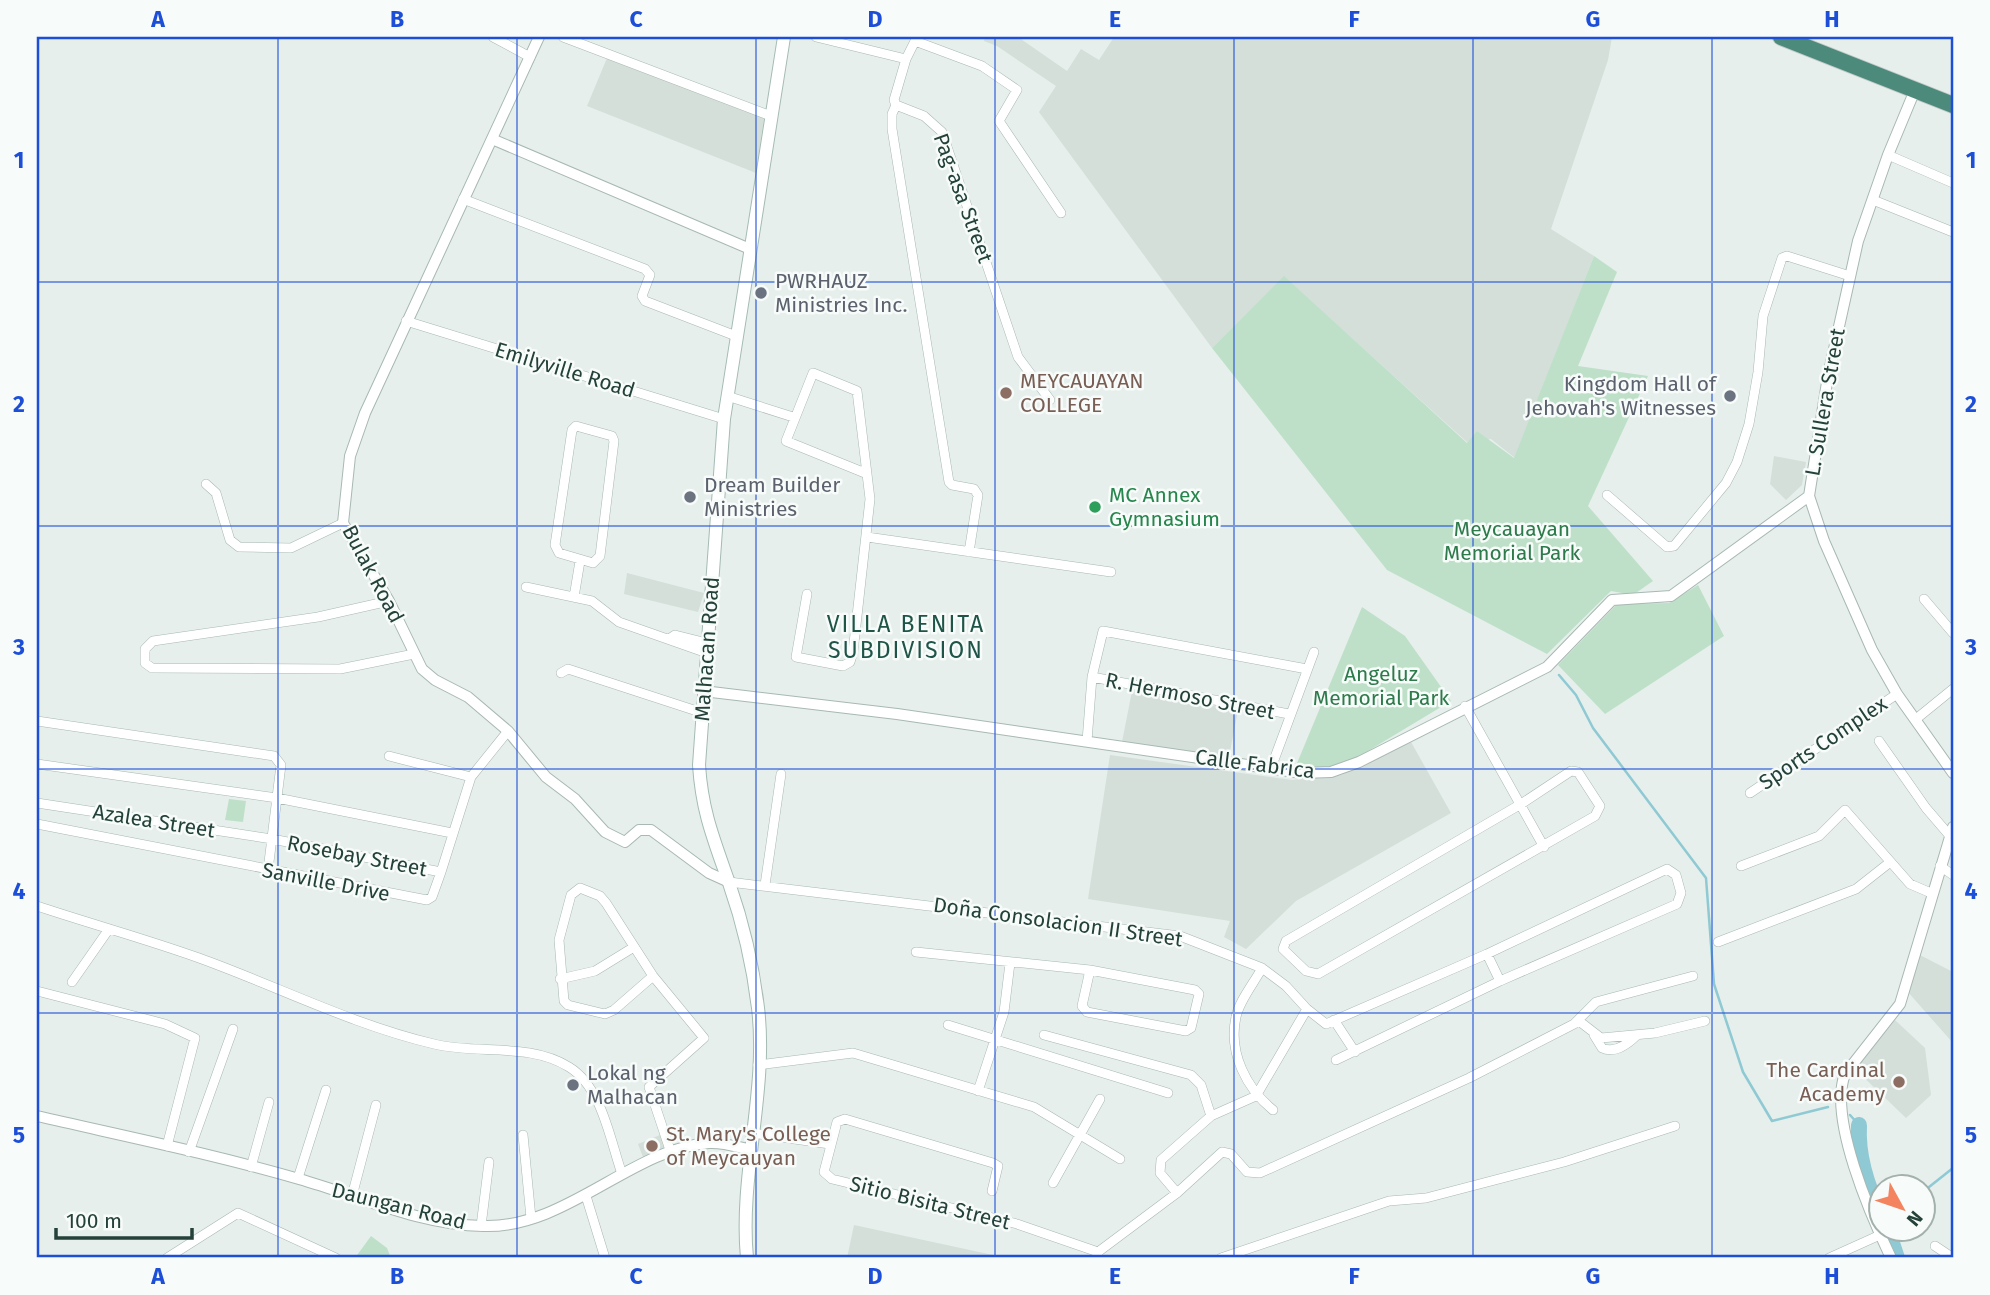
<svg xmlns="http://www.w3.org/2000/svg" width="1990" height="1295" font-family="'Fira Sans',sans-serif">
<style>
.built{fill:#d4dfda}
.green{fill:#bfe0c8}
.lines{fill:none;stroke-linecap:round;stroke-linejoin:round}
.stream{stroke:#8ec9d4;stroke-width:2.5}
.river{stroke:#8ec9d4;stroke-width:16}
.minor-casing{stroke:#a8b8b2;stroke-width:10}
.tertiary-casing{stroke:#a8b8b2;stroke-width:12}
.secondary-casing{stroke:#a4bbb3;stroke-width:14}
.trunk-casing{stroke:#c2cac8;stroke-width:18}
.minor{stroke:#fff;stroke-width:9}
.tertiary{stroke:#fff;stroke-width:10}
.secondary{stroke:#fff;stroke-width:12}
.trunk{stroke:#4c8a7c;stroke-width:16}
.grid{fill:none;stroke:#1d4ed8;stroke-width:2;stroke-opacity:0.55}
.worship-dot{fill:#6b7280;stroke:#f7fbf9;stroke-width:2.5}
.education-dot{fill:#8d6e63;stroke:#f7fbf9;stroke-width:2.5}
.leisure-dot{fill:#2e9e5b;stroke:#f7fbf9;stroke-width:2.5}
.labels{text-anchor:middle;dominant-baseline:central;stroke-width:5;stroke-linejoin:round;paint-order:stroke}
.street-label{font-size:21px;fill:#24423a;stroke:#f7fbf9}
.worship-label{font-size:21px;fill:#5b616d;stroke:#f7fbf9;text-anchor:start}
.education-label{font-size:21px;fill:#785e54;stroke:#f7fbf9;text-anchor:start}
.leisure-label{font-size:21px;fill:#27864d;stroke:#f7fbf9;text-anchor:start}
.park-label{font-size:21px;fill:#2d7a4b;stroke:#f7fbf9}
.neighbourhood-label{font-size:23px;letter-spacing:2px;fill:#1f5548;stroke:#f7fbf9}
.neatline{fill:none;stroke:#1d4ed8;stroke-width:2.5}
.grid-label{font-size:23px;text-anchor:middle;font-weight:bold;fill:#1d4ed8}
</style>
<rect width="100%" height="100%" fill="#e6efeb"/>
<path class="built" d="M985,37H1018L1067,71L1081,49L1099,60L1114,37H1612L1608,60L1551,229L1594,256L1515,458L1491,439L1468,443L1284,277L1212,348L1039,112L1056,86L997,46L984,41Z
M607,58L764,118L756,173L587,106Z
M1774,456L1806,462L1802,485L1786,500L1770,484Z
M627,573L704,593L698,612L624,594Z
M1132,691L1238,710L1229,757L1122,742Z
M1411,742L1451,813L1296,901L1246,949L1224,937L1230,921L1088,899L1110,755L1292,780L1341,775Z
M1916,953L1953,972V1043L1907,991Z
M1895,1020L1925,1048L1931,1095L1906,1118L1854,1068Z
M660,1135L665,1148L643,1157L638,1144Z
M854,1225L1007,1258H847Z"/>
<path class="green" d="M1594,256L1617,272L1578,366L1648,376L1588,506L1653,581L1633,595L1611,591L1547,654L1387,570L1212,348L1284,276L1467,443L1477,431L1514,458Z
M1698,585L1724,636L1605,714L1558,665L1617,604L1669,603Z
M1362,607L1405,636L1451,701L1358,757L1322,769L1295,768Z
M229,799L246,801L243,822L225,820Z
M371,1236L387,1248L391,1258H355Z"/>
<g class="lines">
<path class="stream" d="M1559,675L1576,695L1593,728L1706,878L1714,984L1743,1072L1772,1121L1828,1107
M1850,1115L1859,1125
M1924,1191L1953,1168
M1892,1239L1896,1228"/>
<path class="river" d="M1859,1125C1857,1157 1868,1189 1882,1217
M1887,1228L1897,1258"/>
<g class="minor-casing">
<path id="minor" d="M493,37L530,57
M563,37L771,116
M816,37L906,59L894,100L896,105L924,116L942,132L1018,357L1050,400
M906,59L915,41L982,66L1017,90L999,121L1061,213
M896,105L892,114V129L949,482L952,485L974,489L978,495L969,552
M1888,155L1953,183
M463,199L645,269L650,275L642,296L645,301L736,336
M1873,200L1953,232
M406,321L724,419
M727,396L793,417
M576,426L612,436L614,441L600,556L593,563L559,553L555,545L572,430Z
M206,484L216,493L230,540L239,547L291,548L343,523
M1607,495L1667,547L1674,546L1726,483L1737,462L1749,424L1758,372L1763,316L1782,258L1787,256L1850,276
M867,537L1111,572
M526,587L592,601L619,622L707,653
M807,594L796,657L843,666L850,662L853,652L870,499L857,391L813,373L786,441L865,473
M574,597L580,561
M1924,599L1953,633
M389,601L318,617L153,641L145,649V663L152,668L340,669L414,654
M669,639L675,635L707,643
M561,673L568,669L703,713
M1092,677L1289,714
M1465,706L1544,847
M1916,719L1953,689
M37,721L274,756L281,765L268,870
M1087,741L1092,677L1103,631L1307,669
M1879,741L1926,808L1950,836
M389,756L471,777
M37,764L277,798L452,833
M1271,768L1314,652
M1571,771L1578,772L1600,806L1595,816L1318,974L1306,971L1283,949L1286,941L1521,804Z
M1750,793L1897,694
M37,803L272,839L441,872
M37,824L427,900L432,897L441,872L471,777L508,731
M1741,866L1819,836L1845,810L1910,884L1931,893
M1940,866L1953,875
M729,882L1180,936L1262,968L1286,986L1307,1009L1256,1096L1211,1116L1161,1160L1160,1173L1177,1193
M765,885L781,774
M37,906C91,924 146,939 199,958C277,986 353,1025 434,1044C478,1055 529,1042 569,1067C602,1087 610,1140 622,1174
M1718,942L1856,889L1889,863
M916,952L1090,970L1195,990L1199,994L1191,1028L1186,1031L1087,1012L1082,1006L1090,970
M1487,954L1500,981
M1262,968C1254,983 1239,1001 1236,1017C1228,1053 1247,1089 1273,1110
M653,976L614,1010L605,1014L568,1005L564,1001L559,940L571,895L580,888L600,896L606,903L653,976L704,1038L649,1087L671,1153
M560,979L595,971L634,947
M72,982L109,929
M37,991L165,1024L195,1038L167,1146
M1307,1009L1326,1024L1487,954L1667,869L1676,875L1681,893L1677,904L1500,981L1336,1060
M1334,1020L1355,1052
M1579,1021L1601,1038L1655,1033L1705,1021
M948,1025L1168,1093
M1044,1035L1191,1075L1201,1085L1211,1116
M1594,1035L1602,1048C1615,1054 1628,1044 1637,1035
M758,1065L853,1053L1034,1107L1120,1159
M978,1091L1004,1012L1010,963
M752,1133L830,1144
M523,1135L531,1218
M189,1152L233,1029
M251,1167L269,1102
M298,1178L326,1090
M1053,1183L1100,1099
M992,1191L998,1166L993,1163L845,1119L837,1122L824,1172L832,1179L1017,1224L1098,1252
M352,1196L376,1105
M586,1196L605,1258
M481,1226L489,1162
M1935,1246L1953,1258
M167,1258L238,1213L336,1258
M1098,1258V1252L1177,1193L1222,1152L1231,1154L1247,1172L1260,1173L1469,1078L1574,1024L1596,1002L1693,976
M1221,1258L1389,1201L1426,1198L1564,1162L1675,1126
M1829,1258L1880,1235"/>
</g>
<g class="tertiary-casing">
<path id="tertiary" d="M539,37L365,413L350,456L343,523L389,601L422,669L435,680L468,697L508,731L546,777L575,799L605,832L625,842L639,830H651L709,873L729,882
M1915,90L1888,155L1858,241L1828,376L1809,496L1824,541L1872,650L1897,694L1953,773
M492,139L750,249
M703,691L897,714L1302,773L1331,772L1359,762L1547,667L1612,600L1671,596L1809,496
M37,1116C124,1136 213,1154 299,1179C359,1196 420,1225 483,1226C566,1229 632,1148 709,1143C724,1142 737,1147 751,1150
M1891,1258C1871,1216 1828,1118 1845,1074L1900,1004L1953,827"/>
</g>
<g class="secondary-casing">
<path id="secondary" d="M747,1258C739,1175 768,1090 758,1008C753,966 743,923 729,883C714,840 702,812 699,765L724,419L784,37"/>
</g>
<g class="trunk-casing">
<path id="trunk" d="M1781,37L1953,105"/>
</g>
<use href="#minor" class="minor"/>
<use href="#tertiary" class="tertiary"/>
<use href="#secondary" class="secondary"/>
<use href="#trunk" class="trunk"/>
</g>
<path class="grid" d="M278,37V1258M517,37V1258M756,37V1258M995,37V1258M1234,37V1258M1473,37V1258M1712,37V1258M37,282H1953M37,526H1953M37,769H1953M37,1013H1953"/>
<g class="worship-dot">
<circle cx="761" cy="293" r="7"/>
<circle cx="1730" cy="396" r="7"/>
<circle cx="690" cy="497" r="7"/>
<circle cx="573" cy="1085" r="7"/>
</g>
<g class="education-dot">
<circle cx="1006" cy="393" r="7"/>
<circle cx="1899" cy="1082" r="7"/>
<circle cx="652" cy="1146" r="7"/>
</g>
<circle class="leisure-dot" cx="1095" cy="507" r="7"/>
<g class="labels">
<g class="street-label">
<text transform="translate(963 198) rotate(70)">Pag-asa Street</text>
<text transform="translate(565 370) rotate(17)">Emilyville Road</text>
<text transform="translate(1825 402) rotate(-80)">L. Sullera Street</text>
<text transform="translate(373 574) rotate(62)">Bulak Road</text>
<text transform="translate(707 649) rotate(-86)">Malhacan Road</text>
<text transform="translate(1190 696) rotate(11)">R. Hermoso Street</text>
<text transform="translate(1823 743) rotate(-34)">Sports Complex</text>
<text transform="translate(1255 764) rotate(7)">Calle Fabrica</text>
<text transform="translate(154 821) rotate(9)">Azalea Street</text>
<text transform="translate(357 856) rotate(11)">Rosebay Street</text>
<text transform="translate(326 882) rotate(11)">Sanville Drive</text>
<text transform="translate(1058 922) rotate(8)">Doña Consolacion II Street</text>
<text transform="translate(930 1203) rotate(14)">Sitio Bisita Street</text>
<text transform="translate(399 1206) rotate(14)">Daungan Road</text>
</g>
<g class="worship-label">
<text x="775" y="281">PWRHAUZ<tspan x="775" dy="24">Ministries Inc.</tspan></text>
<text x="1716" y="384" text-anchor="end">Kingdom Hall of<tspan x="1716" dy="24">Jehovah's Witnesses</tspan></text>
<text x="704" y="485">Dream Builder<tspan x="704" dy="24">Ministries</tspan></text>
<text x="587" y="1073">Lokal ng<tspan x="587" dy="24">Malhacan</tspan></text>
</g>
<g class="education-label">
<text x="1020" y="381">MEYCAUAYAN<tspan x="1020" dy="24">COLLEGE</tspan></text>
<text x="1885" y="1070" text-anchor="end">The Cardinal<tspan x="1885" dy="24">Academy</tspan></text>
<text x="666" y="1134">St. Mary's College<tspan x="666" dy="24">of Meycauyan</tspan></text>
</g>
<g class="leisure-label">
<text x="1109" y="495">MC Annex<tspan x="1109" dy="24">Gymnasium</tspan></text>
</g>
<g class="park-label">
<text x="1512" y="529">Meycauayan<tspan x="1512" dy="24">Memorial Park</tspan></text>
<text x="1381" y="674">Angeluz<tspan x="1381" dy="24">Memorial Park</tspan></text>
</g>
<g class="neighbourhood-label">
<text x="906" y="624">VILLA BENITA<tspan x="906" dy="26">SUBDIVISION</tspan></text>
</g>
</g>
<rect width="1990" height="1295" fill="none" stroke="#f7fbf9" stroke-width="77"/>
<g transform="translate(1902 1208) rotate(130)"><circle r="33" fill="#f7fbf9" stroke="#a3b1ad" stroke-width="2"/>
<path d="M0-5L12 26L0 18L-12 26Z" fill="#f4845f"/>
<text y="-10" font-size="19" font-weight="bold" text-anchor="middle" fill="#24423a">N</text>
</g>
<path d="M56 1228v10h136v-10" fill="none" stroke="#24423a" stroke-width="3.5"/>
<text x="66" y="1228" font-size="21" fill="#24423a" stroke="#f7fbf9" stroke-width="5" paint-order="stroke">100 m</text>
<rect x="38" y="38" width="1914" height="1218" class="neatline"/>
<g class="grid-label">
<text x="158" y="27">A</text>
<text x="397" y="27">B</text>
<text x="636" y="27">C</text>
<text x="875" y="27">D</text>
<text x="1115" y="27">E</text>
<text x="1354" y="27">F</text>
<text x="1593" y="27">G</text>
<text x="1832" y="27">H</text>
<text x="19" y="168">1</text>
<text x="1971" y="168">1</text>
<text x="19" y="412">2</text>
<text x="1971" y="412">2</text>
<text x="19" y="655">3</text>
<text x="1971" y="655">3</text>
<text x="19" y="899">4</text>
<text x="1971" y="899">4</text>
<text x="19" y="1143">5</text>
<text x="1971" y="1143">5</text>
<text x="158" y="1284">A</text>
<text x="397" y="1284">B</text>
<text x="636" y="1284">C</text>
<text x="875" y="1284">D</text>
<text x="1115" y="1284">E</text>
<text x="1354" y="1284">F</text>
<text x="1593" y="1284">G</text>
<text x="1832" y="1284">H</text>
</g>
</svg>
